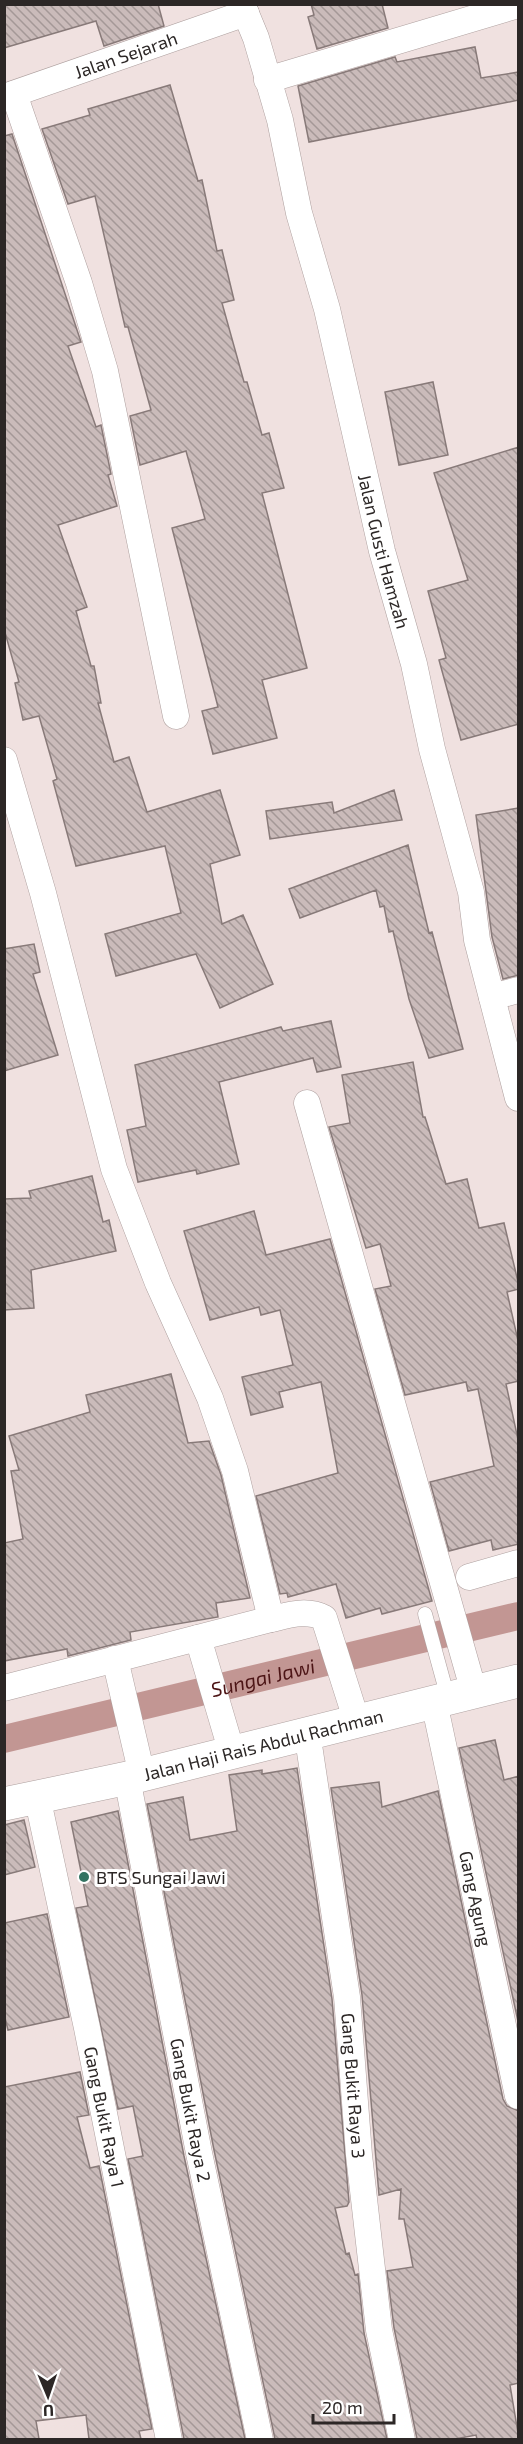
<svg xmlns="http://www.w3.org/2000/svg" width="523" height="2444" font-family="'Exo 2',sans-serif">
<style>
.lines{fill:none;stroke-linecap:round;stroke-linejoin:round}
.canal{stroke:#c29693;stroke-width:28}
.building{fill:url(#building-back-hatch);stroke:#887a79;stroke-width:1.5}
.service-casing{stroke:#aea09f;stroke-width:15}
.minor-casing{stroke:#aea09f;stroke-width:27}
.tertiary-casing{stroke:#aea09f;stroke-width:34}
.service{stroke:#fff;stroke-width:14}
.minor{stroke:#fff;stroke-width:26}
.tertiary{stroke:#fff;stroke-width:33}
.poi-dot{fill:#327361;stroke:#fff;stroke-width:2}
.labels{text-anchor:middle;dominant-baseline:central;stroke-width:6;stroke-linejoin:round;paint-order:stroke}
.street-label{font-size:18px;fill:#2c2726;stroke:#fff}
.poi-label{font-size:18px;fill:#2c2726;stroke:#fff;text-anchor:start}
.water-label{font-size:20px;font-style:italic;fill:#4c1415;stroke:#fff}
</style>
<defs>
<pattern id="building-back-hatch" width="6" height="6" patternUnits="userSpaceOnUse" patternTransform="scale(1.5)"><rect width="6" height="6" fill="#cabbba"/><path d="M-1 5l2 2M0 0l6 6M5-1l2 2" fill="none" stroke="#a49897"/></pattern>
</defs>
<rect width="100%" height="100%" fill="#f0e1e0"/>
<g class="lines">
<path class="canal" id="s1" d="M4,1739L518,1616"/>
</g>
<path class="building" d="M4,4H158L164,26L104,46L96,21L4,48Z
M311,4H382L388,28L317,49L308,17L314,15Z
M475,47L481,78L519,72V100L309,142L298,86L395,57L397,62Z
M170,85L198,181L202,180L217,251L222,250L234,300L222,303L244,382H247L262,435L269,433L284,488L262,493L307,668L262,680L277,738L213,754L202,711L218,707L172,528L205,519L186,451L140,465L130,416L151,410L128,327H125L95,196L68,204L42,129L90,115L88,109Z
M12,134L81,342L68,346L96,427L101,425L111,474L108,475L117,506L58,525L87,607L76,611L91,666H94L101,703H98L114,762L129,757L147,812L220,790L240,855L210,864L222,924L243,915L273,984L220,1008L196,954L116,976L105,934L181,913L165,846L76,866L53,781L57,779L39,716L23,720L15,683L19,682L4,629V136Z
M433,382L448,455L399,465L385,392Z
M519,447V724L461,740L439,660L446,658L428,591L468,580L434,473Z
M394,790L402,820L270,839L266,811L332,802L334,813Z
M519,808V975L503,979L492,937L476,815Z
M408,845L429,933L432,932L463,1049L429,1058L409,999L393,931L389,932L384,906L380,907L376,890L300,918L289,889Z
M34,944L40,972L33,974L58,1055L4,1071V949Z
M331,1021L341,1067L317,1072L313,1058L219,1082L239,1164L197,1174L196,1170L138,1182L127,1130L146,1126L135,1065L281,1027L283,1031Z
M413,1062L423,1117H425L446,1184L467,1179L479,1228L504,1223L519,1286V1289L507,1292L519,1345V1381L506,1384L519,1444V1544L493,1550L491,1540L449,1551L430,1482L494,1466L478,1389L468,1391L466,1382L405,1395L375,1289L391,1286L380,1244L366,1248L329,1127L350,1123L342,1075Z
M92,1176L103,1222L109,1220L116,1251L31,1270L34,1308L4,1310V1199L31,1198L29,1191Z
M254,1211L266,1255L330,1239L432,1601L382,1614L380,1608L346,1618L336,1584L288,1597L287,1593L280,1594L256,1496L338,1473L321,1382L279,1392L283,1407L251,1415L242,1377L293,1365L280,1310L261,1315L259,1307L210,1320L184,1231Z
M171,1374L188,1443L209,1441L221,1475L250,1598L216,1603L218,1617L130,1632L131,1640L72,1655L68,1656L67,1649L4,1661V1543L23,1539L11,1471L19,1470L9,1436L90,1412L86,1395Z
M495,1740L504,1780L519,1776V2026L459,1748Z
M297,1768L332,1999L349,2202L347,2206L335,2208L346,2254L349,2253L355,2275L358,2274L364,2333L387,2439H275L214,2150L147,1804L183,1797L190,1840L237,1831L229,1775L262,1770V1774Z
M379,1782L382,1807L438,1791L503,2099L507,2106L519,2111V2383L510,2385L519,2439H477L476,2435L455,2439H417L394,2328L387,2271L413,2267L404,2219H399L401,2189L379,2195L362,1995L331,1788Z
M118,1811L184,2156L245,2439H184L128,2159L143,2156L133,2106L118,2109L76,1908L88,1906L71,1822Z
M24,1820L35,1867L4,1875V1825Z
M47,1914L69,2017L8,2030L4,2014V1923Z
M80,2072L89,2115L77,2117L90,2168L99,2166L152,2429L139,2431L141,2439H89L86,2415L36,2421L39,2439H4V2087Z"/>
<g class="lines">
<g class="service-casing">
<path id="service" d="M425,1614L448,1698"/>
</g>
<g class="minor-casing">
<g id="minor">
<path id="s2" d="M242,4L256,38L280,120L299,213L327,309L382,551L414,664L432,749L471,892L477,940L518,1098"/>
<path d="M267,80L518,5"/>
<path d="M14,94L79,283L105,371L176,716"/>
<path id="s3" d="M4,97L246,13"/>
<path d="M4,760L43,893L114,1169L158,1283L210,1398L235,1471L271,1619C289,1615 307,1609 324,1618L357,1722"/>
<path d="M492,997L518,990"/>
<path d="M307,1103L474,1692"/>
<path d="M469,1577L518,1563"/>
<path d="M198,1638L232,1753"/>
<path d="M115,1659L142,1775"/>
<path d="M4,1688L271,1619"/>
<path id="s4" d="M434,1702L518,2096"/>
<path id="s5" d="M307,1732L347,1997L359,2155L379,2330L402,2440"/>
<path id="s6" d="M127,1778L199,2153L260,2440"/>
<path id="s7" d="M37,1796L87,2028L169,2440"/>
</g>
</g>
<g class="tertiary-casing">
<g id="tertiary">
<path id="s8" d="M4,1804L142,1775L518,1681"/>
</g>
</g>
<use href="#service" class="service"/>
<use href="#minor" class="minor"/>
<use href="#tertiary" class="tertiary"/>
</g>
<circle class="poi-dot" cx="84" cy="1877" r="6"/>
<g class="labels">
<g class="street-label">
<text stroke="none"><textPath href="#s3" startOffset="129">Jalan Sejarah</textPath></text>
<text stroke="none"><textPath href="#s2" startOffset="566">Jalan Gusti Hamzah</textPath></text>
<text stroke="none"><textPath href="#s8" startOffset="266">Jalan Haji Rais Abdul Rachman</textPath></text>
<text stroke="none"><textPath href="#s4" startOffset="201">Gang Agung</textPath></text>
<text stroke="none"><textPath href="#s5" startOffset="357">Gang Bukit Raya 3</textPath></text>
<text stroke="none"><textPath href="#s6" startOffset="338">Gang Bukit Raya 2</textPath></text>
<text stroke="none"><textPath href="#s7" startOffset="328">Gang Bukit Raya 1</textPath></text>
</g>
<g class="poi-label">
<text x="96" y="1877">BTS Sungai Jawi</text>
</g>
<g class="water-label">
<text stroke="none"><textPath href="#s1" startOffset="266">Sungai Jawi</textPath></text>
</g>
</g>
<rect width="523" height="2444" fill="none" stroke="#2c2726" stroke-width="12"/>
<g transform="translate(48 2396) rotate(178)" stroke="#ffffff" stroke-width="4.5" paint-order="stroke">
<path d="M0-4.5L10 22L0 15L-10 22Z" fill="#2c2726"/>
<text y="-9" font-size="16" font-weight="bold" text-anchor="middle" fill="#2c2726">U</text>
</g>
<path d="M313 2414v9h81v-9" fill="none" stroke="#2c2726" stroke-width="3"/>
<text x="322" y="2414" font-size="18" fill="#2c2726" stroke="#ffffff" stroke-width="4.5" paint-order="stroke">20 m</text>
</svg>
